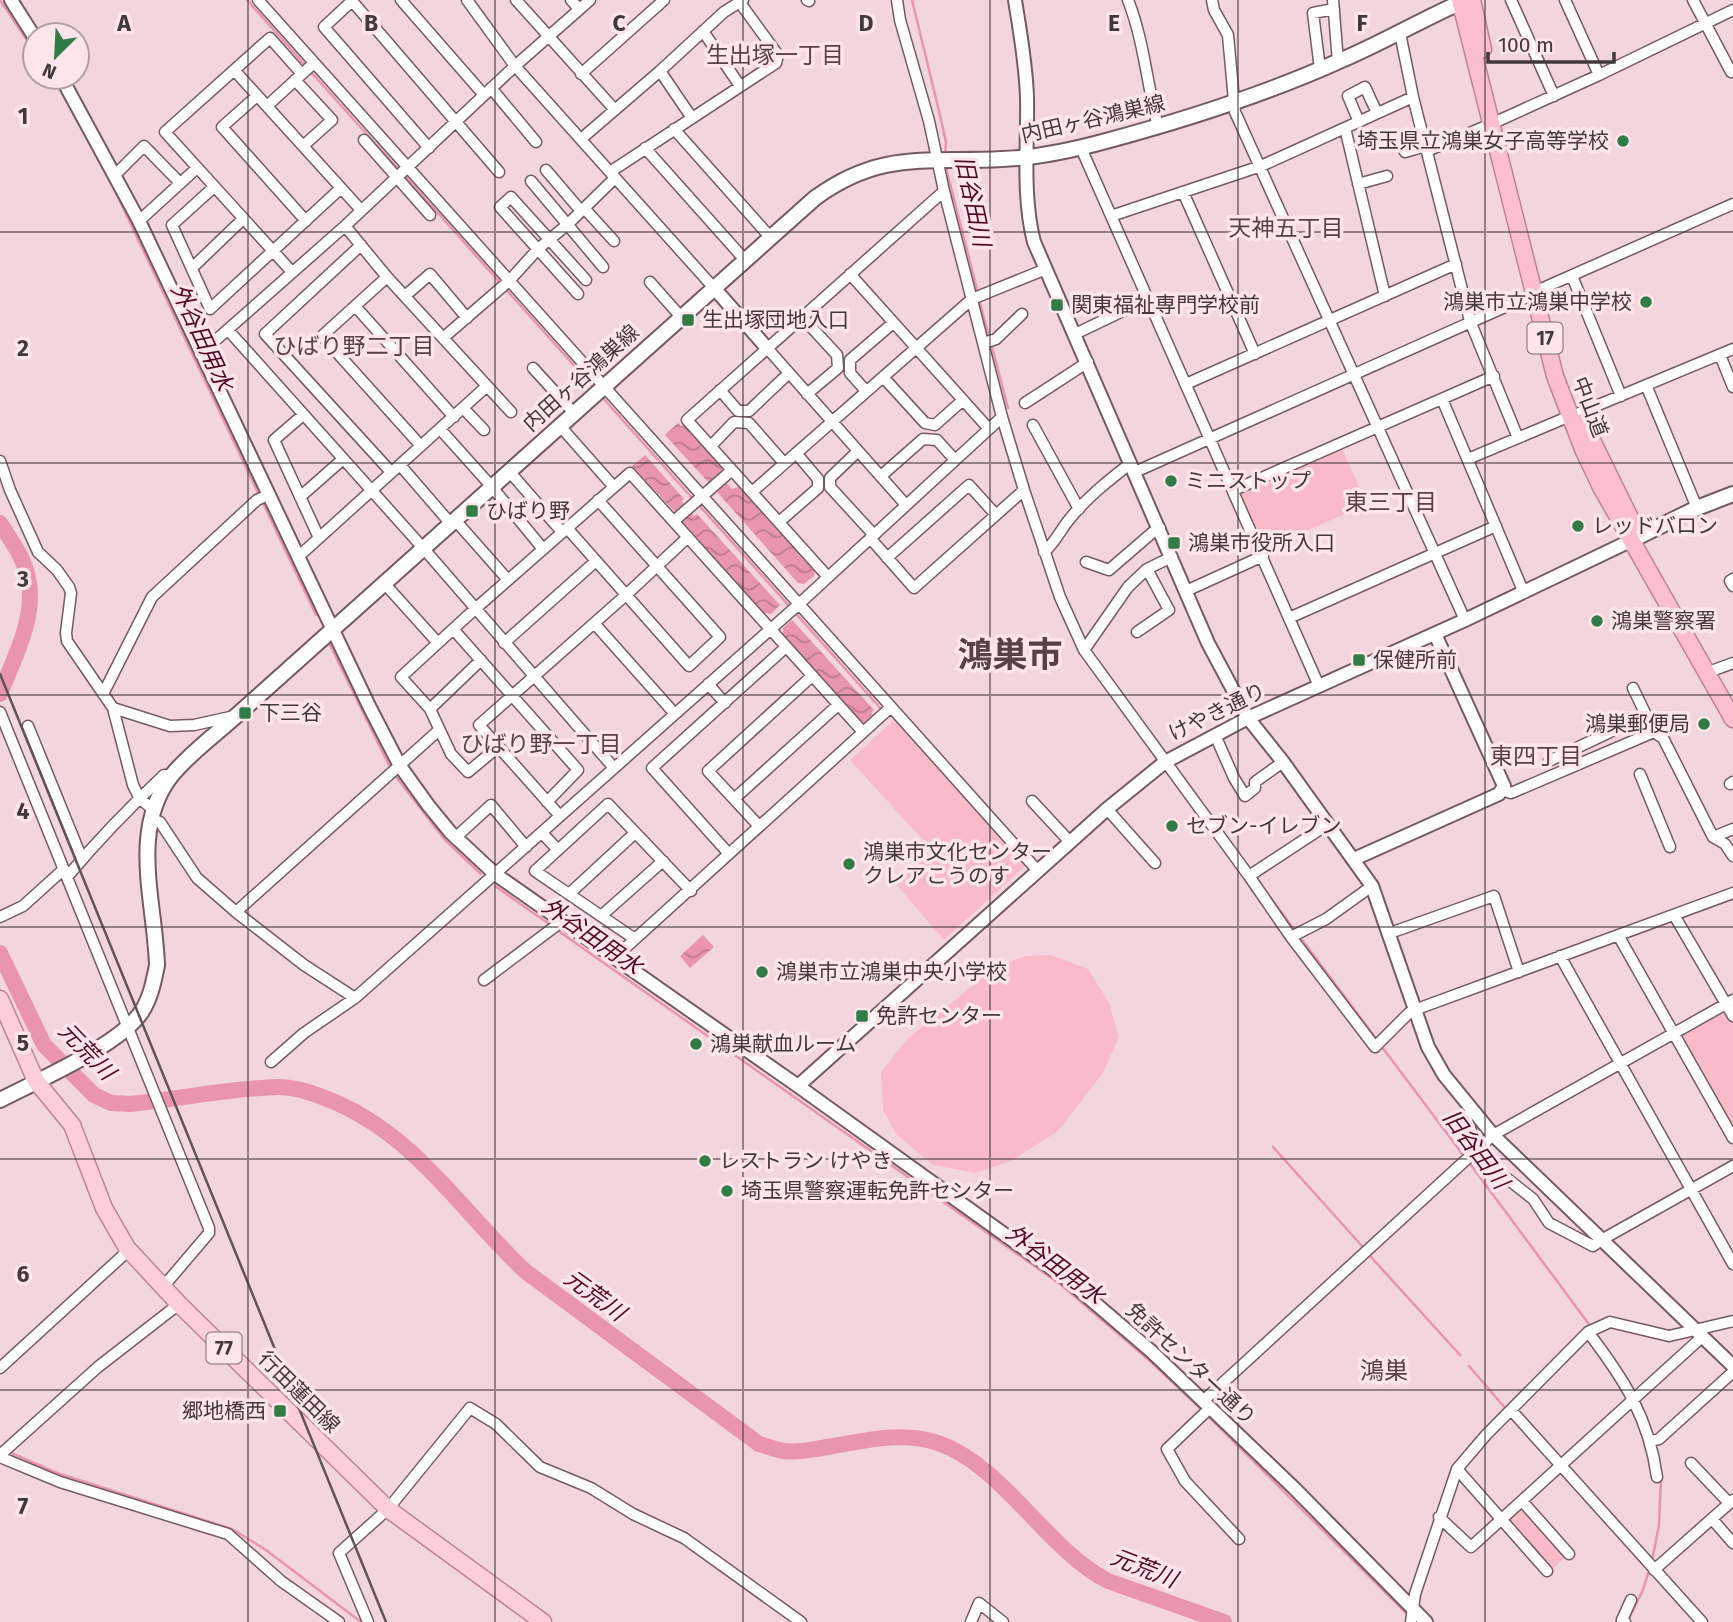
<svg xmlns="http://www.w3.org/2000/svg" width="1733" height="1622" font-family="'Fira Sans','Noto Sans JP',sans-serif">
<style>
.park{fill:#f9baca}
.water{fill:url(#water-waves)}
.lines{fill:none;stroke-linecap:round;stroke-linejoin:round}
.stream{stroke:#e895ad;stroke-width:2.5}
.river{stroke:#e895ad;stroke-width:16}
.minor-casing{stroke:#745b62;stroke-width:13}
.tertiary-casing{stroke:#745b62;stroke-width:16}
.secondary-casing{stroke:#745b62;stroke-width:18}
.primary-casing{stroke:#ba8493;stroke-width:19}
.trunk-casing{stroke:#ba8493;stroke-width:19}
.minor{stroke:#fff;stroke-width:10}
.tertiary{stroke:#fff;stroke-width:12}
.secondary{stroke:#fff;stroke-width:14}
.primary{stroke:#fcceda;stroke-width:16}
.trunk{stroke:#fbbece;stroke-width:16}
.rail{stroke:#615356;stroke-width:2.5}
.grid{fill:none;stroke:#43383b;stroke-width:2;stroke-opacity:0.55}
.poi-dot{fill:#317b49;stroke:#fde5eb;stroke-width:2.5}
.labels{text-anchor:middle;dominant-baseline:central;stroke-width:7;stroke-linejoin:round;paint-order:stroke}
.shield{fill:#fde5eb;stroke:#7b6c70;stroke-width:2}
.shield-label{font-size:19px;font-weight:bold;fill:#43383b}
.street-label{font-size:21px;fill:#43383b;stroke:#fde5eb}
.poi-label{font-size:21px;fill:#43383b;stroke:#fde5eb;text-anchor:start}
.neighbourhood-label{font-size:23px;fill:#594147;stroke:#fde5eb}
.water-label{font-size:23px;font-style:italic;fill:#530928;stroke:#fde5eb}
.quarter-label{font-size:24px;fill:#594147;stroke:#fde5eb}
.town-label{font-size:35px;font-weight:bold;fill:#594147;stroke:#fde5eb}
.grid-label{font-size:23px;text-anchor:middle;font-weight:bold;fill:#43383b;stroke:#fde5eb;stroke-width:7;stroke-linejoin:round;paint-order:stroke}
</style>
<defs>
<pattern id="water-waves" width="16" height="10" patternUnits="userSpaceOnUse" patternTransform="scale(1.75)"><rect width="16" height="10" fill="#e895ad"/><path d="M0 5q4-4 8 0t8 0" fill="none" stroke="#be7b8e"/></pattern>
</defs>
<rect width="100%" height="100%" fill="#f3d6dd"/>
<path class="park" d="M1341,446L1367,504L1264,550L1239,495L1240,492Z
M895,719L1026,865L944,940L896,884L933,851L850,760Z
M1051,955L1088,969L1109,1003L1119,1037L1103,1073L1058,1131L1013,1160L976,1173L933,1165L897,1135L883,1110L881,1072L908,1038L996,967L1025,956Z
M1724,1009L1733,1021V1127L1681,1035L1682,1032Z
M1522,1501L1569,1554L1548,1573L1502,1519Z"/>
<path class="water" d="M678,423L681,426L684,425L723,469L709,483L665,435Z
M645,455L684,499L682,501L685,505L676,513L632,466Z
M726,482L732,489L741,486L815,569L814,576L804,584L798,583L717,492Z
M691,512L694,516L697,514L780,605L771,614L764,613L683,522Z
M792,620L874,710L871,713L874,716L866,723L862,722L783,634V628Z
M703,935L714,947L690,968L680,956Z"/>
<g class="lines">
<path class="stream" d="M0,0L35,52
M247,0L306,66
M912,0L939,111L946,142L945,154
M310,71L399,170
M52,77L66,98
M945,164L978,293
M404,175L595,389
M109,178L259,495
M979,299L989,337
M991,343L1008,408
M602,397L693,499
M262,501L316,615
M698,504L882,710
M328,641L389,765
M397,778L445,840L481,874
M1256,878L1296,932
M495,886L552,926
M557,930L1060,1284L1150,1361L1202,1410
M1300,937L1378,1041
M1382,1047L1464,1156
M1273,1147L1362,1246
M1468,1161L1591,1327
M1371,1257L1460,1355
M1595,1333L1605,1347
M1469,1366L1506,1409
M1625,1376L1636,1394
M1639,1400L1644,1413
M1207,1415L1408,1615
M9,1452L57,1473L232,1529L266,1550L361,1622
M1652,1561L1659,1525L1661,1477
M1627,1622L1643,1590L1650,1567"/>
<path class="river" d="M0,523C10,539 24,558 28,577C37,617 14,658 0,694
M0,953L44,1045L94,1095L111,1103L130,1104C180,1099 230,1088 279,1087C295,1087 310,1092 325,1098C414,1132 459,1209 525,1271L759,1444C767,1446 776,1450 784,1451C797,1453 809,1450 822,1448C860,1442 900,1430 938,1443C1003,1465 1046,1549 1108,1581L1224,1622"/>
<g class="minor-casing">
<path id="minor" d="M258,0L1038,871
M353,0L324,27L429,148
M401,0L484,95
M467,0L515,66L714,288
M516,0L615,110
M571,0L579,9
M807,0L809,1
M897,0L900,20L929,121L944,191L1002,417L1024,490L1060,597L1084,650L1249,876L1291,937L1326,919L1372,886
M1128,0C1144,41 1147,84 1158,127
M1212,0L1214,10L1228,35L1235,112L1465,620
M1333,0L1338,62
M1511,0L1554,96
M1565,0L1599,75
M1693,0L1731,72L1733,71
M352,1L499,172
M703,31L740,86
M1400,33L1413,97L1470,321L1518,438
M1320,69L1313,13L1334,9
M234,70L361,210
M660,71L692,118
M581,74L664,0
M295,80L332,120L303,146
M491,88L536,142
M257,96L222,127L306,221
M267,106L314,63
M1500,120L1599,75L1733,10
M1359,122L1348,96L1365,87L1377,113
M1345,128L1385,296
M674,129L771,238
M581,139L660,71L724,12L743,0
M364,140L430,215
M645,148L745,260
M1081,148L1319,686
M1427,151L1491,124
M1405,152L1426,146
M546,170L581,211
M610,172L776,63L778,55L738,0
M115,175L144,146L180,183
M531,181L603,267
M1358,184L1387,176
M214,187L172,225L210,309L341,188
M1183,192L1255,354
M584,208L614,241
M1111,216L1261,166L1413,97
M139,221L197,168
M345,226L387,277L511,412
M361,245L265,334L391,472
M192,268L243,219
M292,272L165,132L270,38L302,74
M850,274L989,429
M1572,276L1621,396
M387,277L322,336L421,446
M650,282L681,317
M1541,289L1733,204
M578,294L500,207L511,197L586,280
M405,296L430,274L467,318
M355,306L454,417
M802,317L837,355L838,368L807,394
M228,330L424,549L614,768
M1075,334L1148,299
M443,338L509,281L538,249L568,224L615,178
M984,343L996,339L1022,314
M767,348L906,505
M200,354L345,226L515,66L590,0
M1720,355L1733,387
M533,368L574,413
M883,377L925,423L935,425L963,400
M1186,384L1456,264
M1646,385L1697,508
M720,390L738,411H749L789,373
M866,391L850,373V360L893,323
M1442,399L1524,593
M1025,403L1088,362
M463,408L484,430
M1579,413L1733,349
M303,415L274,440L319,538
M1033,425L1079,509
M560,426L614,487
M440,429L492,487L543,549
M711,446L734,422L749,423L784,463
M858,451L830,478V487L874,535
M1468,459L1570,416
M0,461L10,490L38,552L57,570L69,587L71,593L66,633L67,641L113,708L133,785L140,799L154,810
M400,465L451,524
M509,471L562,532
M1135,472L1534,294
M881,476L923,439L937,440L955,460
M1234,490L1494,376
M752,492L972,299L1046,269
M300,497L342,460
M455,520L508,580
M674,521L732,470
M779,522L818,488V479L796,453
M567,528L689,666L720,637L598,500
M870,538L914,588L1024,490
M1044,552C1055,543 1060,531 1068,521C1086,498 1109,480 1131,463
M298,557L487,386
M887,558L969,485L996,515
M1086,562L1109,570L1153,532L1160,528
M828,577L687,420L944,191
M1733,579L1730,581L1733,586
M384,583L438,643
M1186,591L1263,556
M1289,618L1496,526
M594,623L675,714
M453,629L578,770L547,802
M1137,632L1169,610L1147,569
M504,643L596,561
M1084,650L1128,587L1147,569L1172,557
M1714,670L1733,663
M708,684L725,703
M103,694L152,597L257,500L268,495
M113,708L170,726L194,725L235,716
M430,709L481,660
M0,712L209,1228V1233L163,1287
M28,726L82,859
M1215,735L1234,778L1245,796L1255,788V782L1283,762
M498,747L468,772L451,754L430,709L401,677L475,609L630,473L863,732
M1549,761L1646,715L1633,688
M1640,774L1670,847
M1730,784L1733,782
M1502,790L1511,793L1654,732L1663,738L1713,837L1725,844L1733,856
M734,799L838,705
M1032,801L1070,842
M1107,809L1155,863
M560,816L479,725L626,595L688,537
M151,818L160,822L197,878L236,912L304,965L355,998
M759,826L708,771L812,676
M542,833L558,850
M1713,837L1733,829
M455,838L491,805L526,847
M729,854L652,768L786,647
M1249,876L1328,824
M67,877C97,841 130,807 164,775L171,776
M569,894L635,833
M236,912L439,730
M1674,915L1733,1016
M601,916L663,861
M0,917L23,906L64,869
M1390,933L1494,896L1519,972
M1618,935L1733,1138
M1291,937L1375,1047L1409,1013L1417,1009L1733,893
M635,939L535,871L608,804L691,891
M1560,956L1733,1264
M613,959L891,707
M484,980L561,922
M271,1062L304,1033L355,998L799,604L1002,417
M1472,1111L1467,1116V1121L1478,1148L1500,1173L1533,1199L1549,1223L1593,1246L1603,1239L1733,1166
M1588,1332C1624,1379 1649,1418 1657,1477
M0,1368L129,1250
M1203,1401L1493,1135L1733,1000
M1210,1408L1167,1449L1185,1481L1239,1539
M1511,1410L1702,1622
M1651,1441L1659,1439L1733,1372
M0,1455L98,1367L179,1304
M0,1457L60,1482L228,1534L281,1581L339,1622
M1691,1463L1729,1503
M1457,1469L1547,1571
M1522,1501L1569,1554
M1439,1517L1471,1547L1702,1337
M1712,1519L1733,1543
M1654,1570L1733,1500
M368,1622L339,1553L388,1509L470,1408L496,1424L540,1467L591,1488L633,1514L684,1538L801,1622
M971,1622L979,1603L1003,1622
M1411,1622L1415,1594L1457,1469L1486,1435L1588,1332L1610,1322L1669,1336L1733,1321
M1625,1622L1622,1620L1631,1600"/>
</g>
<g class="tertiary-casing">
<path id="tertiary" d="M11,0L35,38
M1015,0C1020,32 1026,64 1027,97C1028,144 1022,196 1034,242L1208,643L1248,718L1283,762L1372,886L1428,1047L1444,1075L1493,1135L1733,1366
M61,77L139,221L369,706L400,766L428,805L450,832L495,874L798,1086L1068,1280L1152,1352L1295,1489L1426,1622
M714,288L767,348
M1354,859L1499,794L1504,786L1435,634
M798,1086L1107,809L1165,762L1248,718L1465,620L1630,541"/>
</g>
<g class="secondary-casing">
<path id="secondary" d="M1630,541L1697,508L1733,494
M0,1100C37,1081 122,1044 142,1011C151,997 154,980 157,965C155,902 129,829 172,775C190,753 215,735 236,716L815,198C881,150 926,163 1002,159C1037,158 1073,150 1106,141C1184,120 1263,95 1337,62C1381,44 1422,19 1466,0"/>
</g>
<g class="primary-casing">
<path id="primary" d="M0,999L36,1081L72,1125L104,1208L127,1248L179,1304L388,1509L543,1622"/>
</g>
<g class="trunk-casing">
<path id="trunk" d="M1460,0L1555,376L1583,449L1601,487L1733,719
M1472,0L1483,49
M1583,422L1633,524"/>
</g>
<use href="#minor" class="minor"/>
<use href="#tertiary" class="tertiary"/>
<use href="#secondary" class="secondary"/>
<use href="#primary" class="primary"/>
<use href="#trunk" class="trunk"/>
<path class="rail" d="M0,674L386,1622"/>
</g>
<path class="grid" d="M248,0V1622M495,0V1622M743,0V1622M990,0V1622M1238,0V1622M1485,0V1622M0,232H1733M0,463H1733M0,695H1733M0,927H1733M0,1159H1733M0,1390H1733"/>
<g class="poi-dot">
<circle cx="1623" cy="141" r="7"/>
<circle cx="1646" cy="302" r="7"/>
<rect x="1050" y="298" width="14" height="14" rx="3.5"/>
<rect x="681" y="313" width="14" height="14" rx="3.5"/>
<circle cx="1171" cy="481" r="7"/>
<rect x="465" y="504" width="14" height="14" rx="3.5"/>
<circle cx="1578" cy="526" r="7"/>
<rect x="1167" y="536" width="14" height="14" rx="3.5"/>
<circle cx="1597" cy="621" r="7"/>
<rect x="1352" y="653" width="14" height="14" rx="3.5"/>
<rect x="238" y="706" width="14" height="14" rx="3.5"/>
<circle cx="1704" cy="724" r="7"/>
<circle cx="1172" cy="826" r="7"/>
<circle cx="849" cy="864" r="7"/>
<circle cx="762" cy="972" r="7"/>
<rect x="855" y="1009" width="14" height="14" rx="3.5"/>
<circle cx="696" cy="1044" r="7"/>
<circle cx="705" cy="1161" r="7"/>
<circle cx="727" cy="1191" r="7"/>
<rect x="273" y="1404" width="14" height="14" rx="3.5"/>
</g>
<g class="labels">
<g class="shield">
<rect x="1527.5" y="322.5" width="35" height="31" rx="5"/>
<rect x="206.5" y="1332.5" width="35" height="31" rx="5"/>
</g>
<g class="shield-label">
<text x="1545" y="338">17</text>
<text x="224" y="1348">77</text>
</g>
<g class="street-label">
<text transform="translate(1093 119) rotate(-13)">内田ヶ谷鴻巣線</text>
<text transform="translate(581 378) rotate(-42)">内田ヶ谷鴻巣線</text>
<text transform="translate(1590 407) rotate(69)">中山道</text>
<text transform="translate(1217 712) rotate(-26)">けやき通り</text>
<text transform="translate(1191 1364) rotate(43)">免許センター通り</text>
<text transform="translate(299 1392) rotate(45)">行田蓮田線</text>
</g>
<g class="poi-label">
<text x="1609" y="141" text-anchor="end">埼玉県立鴻巣女子高等学校</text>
<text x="1632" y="302" text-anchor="end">鴻巣市立鴻巣中学校</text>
<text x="1071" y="305">関東福祉専門学校前</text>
<text x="702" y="320">生出塚団地入口</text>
<text x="1185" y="481">ミニストップ</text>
<text x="486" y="511">ひばり野</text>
<text x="1592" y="526">レッドバロン</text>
<text x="1188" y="543">鴻巣市役所入口</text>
<text x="1611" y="621">鴻巣警察署</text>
<text x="1373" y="660">保健所前</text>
<text x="259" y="713">下三谷</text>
<text x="1690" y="724" text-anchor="end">鴻巣郵便局</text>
<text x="1186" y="826">セブン-イレブン</text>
<text x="863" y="852">鴻巣市文化センター<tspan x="863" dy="24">クレアこうのす</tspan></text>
<text x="776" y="972">鴻巣市立鴻巣中央小学校</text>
<text x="876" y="1016">免許センター</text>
<text x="710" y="1044">鴻巣献血ルーム</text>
<text x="719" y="1161">レストラン けやき</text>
<text x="741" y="1191">埼玉県警察運転免許センター</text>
<text x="266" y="1411" text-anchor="end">郷地橋西</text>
</g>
<g class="neighbourhood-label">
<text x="775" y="55">生出塚一丁目</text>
<text x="1286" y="228">天神五丁目</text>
<text x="354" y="346">ひばり野二丁目</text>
<text x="1391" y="502">東三丁目</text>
<text x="541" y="744">ひばり野一丁目</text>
<text x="1536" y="756">東四丁目</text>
</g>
<g class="water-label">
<text transform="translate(973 201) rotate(78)">旧谷田川</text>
<text transform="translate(202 337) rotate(65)">外谷田用水</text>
<text transform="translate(592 936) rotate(35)">外谷田用水</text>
<text transform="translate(87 1051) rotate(46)">元荒川</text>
<text transform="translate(1476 1149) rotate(53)">旧谷田川</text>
<text transform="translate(1055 1264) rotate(37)">外谷田用水</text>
<text transform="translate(595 1295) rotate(36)">元荒川</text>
<text transform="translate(1144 1568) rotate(21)">元荒川</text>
</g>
<g class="quarter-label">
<text x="1384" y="1371">鴻巣</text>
</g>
<g class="town-label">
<text x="1010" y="655">鴻巣市</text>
</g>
</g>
<g class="grid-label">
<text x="124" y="31">A</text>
<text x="371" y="31">B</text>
<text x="619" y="31">C</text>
<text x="866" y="31">D</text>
<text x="1114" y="31">E</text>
<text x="1362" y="31">F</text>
<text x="23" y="124">1</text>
<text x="23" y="356">2</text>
<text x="23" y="587">3</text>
<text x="23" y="819">4</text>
<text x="23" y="1051">5</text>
<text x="23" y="1282">6</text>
<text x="23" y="1514">7</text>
</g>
<g transform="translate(56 56) rotate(204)"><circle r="33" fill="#fde5eb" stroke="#b3a0a5" stroke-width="2"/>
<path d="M0-5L12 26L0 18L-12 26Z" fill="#317b49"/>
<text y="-10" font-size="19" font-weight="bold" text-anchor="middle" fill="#43383b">N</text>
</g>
<path d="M1488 52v10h126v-10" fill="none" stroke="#43383b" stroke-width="3.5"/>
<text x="1498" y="52" font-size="21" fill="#43383b" stroke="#fde5eb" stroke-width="5" paint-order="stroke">100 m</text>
</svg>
